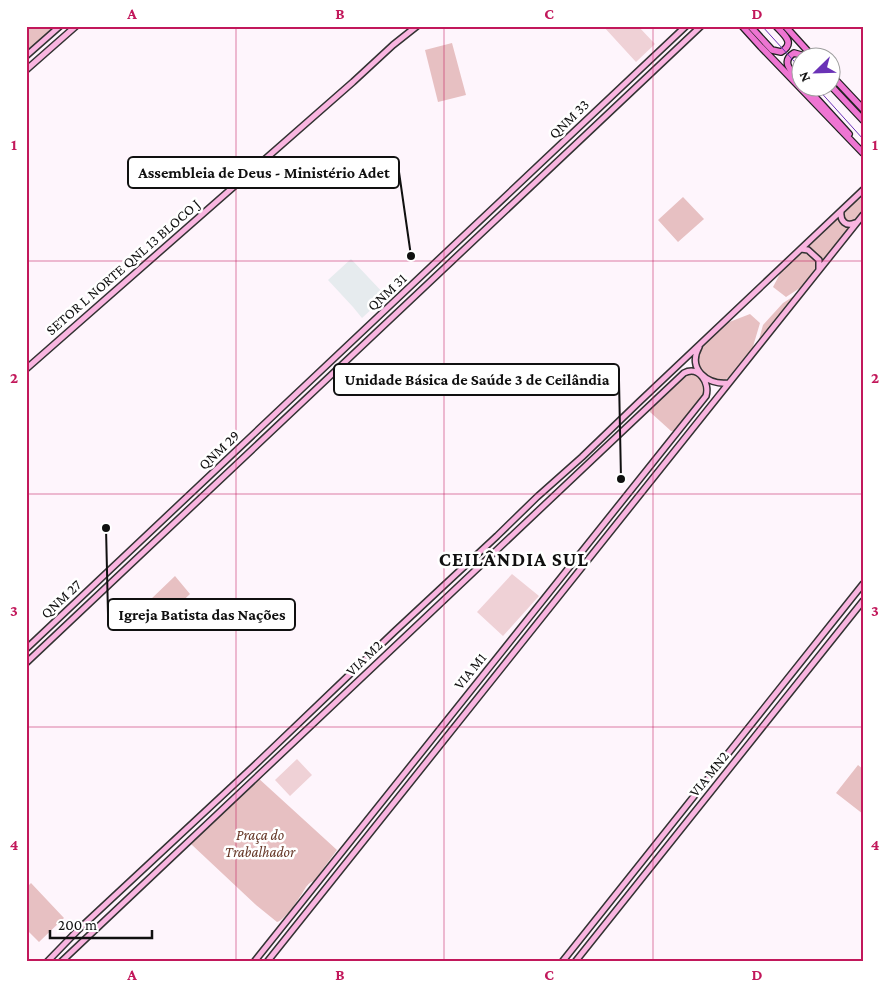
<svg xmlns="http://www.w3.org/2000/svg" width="889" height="988" font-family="'Crimson Pro',serif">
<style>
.industrial{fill:#e6ebee}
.green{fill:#e7c0c2}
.pitch{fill:#efd1d6}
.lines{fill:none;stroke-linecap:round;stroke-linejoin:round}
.secondary-casing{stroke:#323232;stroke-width:8}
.primary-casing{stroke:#212121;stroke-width:8}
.secondary{stroke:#f9b5e0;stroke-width:5}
.primary{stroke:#ee75d2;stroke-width:5.5}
.rail{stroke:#6a32b6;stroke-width:1}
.grid{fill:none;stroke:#c2185b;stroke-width:1;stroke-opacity:0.55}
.labels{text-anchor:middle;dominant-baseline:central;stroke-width:5;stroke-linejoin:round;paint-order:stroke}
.street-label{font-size:15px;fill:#101010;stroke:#fff}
.park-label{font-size:15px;font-style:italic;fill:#643525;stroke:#fff}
.district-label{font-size:20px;font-weight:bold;letter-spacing:1px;fill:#101010;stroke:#fff}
.leader{fill:none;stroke:#101010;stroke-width:2}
.callout-dot{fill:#101010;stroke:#fff;stroke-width:2}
.callout{fill:#fff;stroke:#101010;stroke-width:2}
.callout-label{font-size:16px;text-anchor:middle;font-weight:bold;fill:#101010}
.neatline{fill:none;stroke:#c2185b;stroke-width:2}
.grid-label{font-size:16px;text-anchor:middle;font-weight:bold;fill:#c2185b}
</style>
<rect width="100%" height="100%" fill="#fef5fc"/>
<path class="industrial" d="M351,259L386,296L362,318L353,307L328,280Z"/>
<path class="green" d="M26,26H55L26,52Z
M452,43L466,95L438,102L425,50Z
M683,197L704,219L678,242L658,220Z
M861,198H863V211L854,222L848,223C838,212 847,209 855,201H857Z
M836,218L849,229L823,261L807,246Z
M803,252H807L817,260V266L803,286L786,297L773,287L783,268Z
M797,294L758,343L763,325L783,303Z
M750,314L760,323L752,350L731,376L723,381H714L709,377L699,367L697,361L698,354L702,347L724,324Z
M688,373L695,374C699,378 704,382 705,387C706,396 684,420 677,428L674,431H671L650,412V410Z
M175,576L190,594L165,618L149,601Z
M858,765L863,769V814L836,793Z
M257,777L337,850L314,881C308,883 306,887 303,892C298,900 285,920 277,922L256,905L191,844L190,842Z
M31,883L64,918L39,942L26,929V888Z"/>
<path class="pitch" d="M603,26H638L655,44L636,62Z
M512,574L539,596L503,636L477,612Z
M297,759L312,775L290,796L275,780Z"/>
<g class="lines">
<g class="secondary-casing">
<path id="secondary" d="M26,56L60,26
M26,70L76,26
M841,212C840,221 846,227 855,223
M801,249L808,250L819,260V269
M699,347C687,369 707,385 728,383
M26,369L353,82L393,45L417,26
M26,649L686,26
M26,663L701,26
M47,962L79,929L254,766L394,632L497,536L537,497L582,457L638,403L863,190
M61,962L684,373C699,365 710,383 706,396L254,962
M267,962L863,215
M562,962L863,584
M575,962L863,601"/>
</g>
<g class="primary-casing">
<path id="primary" d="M742,26L761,47L863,153
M750,26L772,50L781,52C796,43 784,35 776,26
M785,26L814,58
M832,76L863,109
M802,82C793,73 779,62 794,53L801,55L805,58
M832,87L863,120
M807,88L849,134"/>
</g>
<use href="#secondary" class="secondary"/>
<use href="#primary" class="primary"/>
<path class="rail" d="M762,26L802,70
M817,88L863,139"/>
</g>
<path class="grid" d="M236,26V962M444,26V962M653,26V962M26,261H863M26,494H863M26,727H863"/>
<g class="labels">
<g class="street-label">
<text transform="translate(569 119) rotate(-44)">QNM 33</text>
<text transform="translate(123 267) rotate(-41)">SETOR L NORTE QNL 13 BLOCO J</text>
<text transform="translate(387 292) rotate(-43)">QNM 31</text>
<text transform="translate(219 450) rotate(-43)">QNM 29</text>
<text transform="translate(61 599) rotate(-43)">QNM 27</text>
<text transform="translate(364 658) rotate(-44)">VIA M2</text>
<text transform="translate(470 671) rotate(-51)">VIA M1</text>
<text transform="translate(709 774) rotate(-51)">VIA MN2</text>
</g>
<g class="park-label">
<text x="260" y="835">Praça do<tspan x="260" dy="17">Trabalhador</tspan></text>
</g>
<g class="district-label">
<text x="514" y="559">CEILÂNDIA SUL</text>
</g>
</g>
<path class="leader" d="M411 256L399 172M621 479L619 380M106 528L108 614"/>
<g class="callout-dot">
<circle cx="411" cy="256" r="5"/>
<circle cx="621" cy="479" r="5"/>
<circle cx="106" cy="528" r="5"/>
</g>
<g class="callout">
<rect x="128" y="157" width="271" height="31" rx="5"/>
<rect x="334" y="364" width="285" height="31" rx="5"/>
<rect x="108" y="599" width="187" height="31" rx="5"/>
</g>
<g class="callout-label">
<text x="264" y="178">Assembleia de Deus - Ministério Adet</text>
<text x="477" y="385">Unidade Básica de Saúde 3 de Ceilândia</text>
<text x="202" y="620">Igreja Batista das Nações</text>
</g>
<rect width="889" height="988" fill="none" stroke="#ffffff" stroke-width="55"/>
<g transform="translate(816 72) rotate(247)"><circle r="24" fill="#ffffff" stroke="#9f9f9f"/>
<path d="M0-4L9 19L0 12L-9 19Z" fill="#6a32b6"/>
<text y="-8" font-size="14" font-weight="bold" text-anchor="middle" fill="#101010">N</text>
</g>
<path d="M50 930v8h102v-8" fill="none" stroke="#101010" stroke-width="2.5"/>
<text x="58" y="930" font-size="15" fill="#101010" stroke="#ffffff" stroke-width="4" paint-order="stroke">200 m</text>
<rect x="28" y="28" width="834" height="932" class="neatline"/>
<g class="grid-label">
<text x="132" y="19">A</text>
<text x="340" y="19">B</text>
<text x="549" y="19">C</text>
<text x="757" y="19">D</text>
<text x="14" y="150">1</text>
<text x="875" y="150">1</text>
<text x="14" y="383">2</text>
<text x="875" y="383">2</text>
<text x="14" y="616">3</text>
<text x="875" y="616">3</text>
<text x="14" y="850">4</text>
<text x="875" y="850">4</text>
<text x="132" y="980">A</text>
<text x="340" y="980">B</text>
<text x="549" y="980">C</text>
<text x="757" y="980">D</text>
</g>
</svg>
